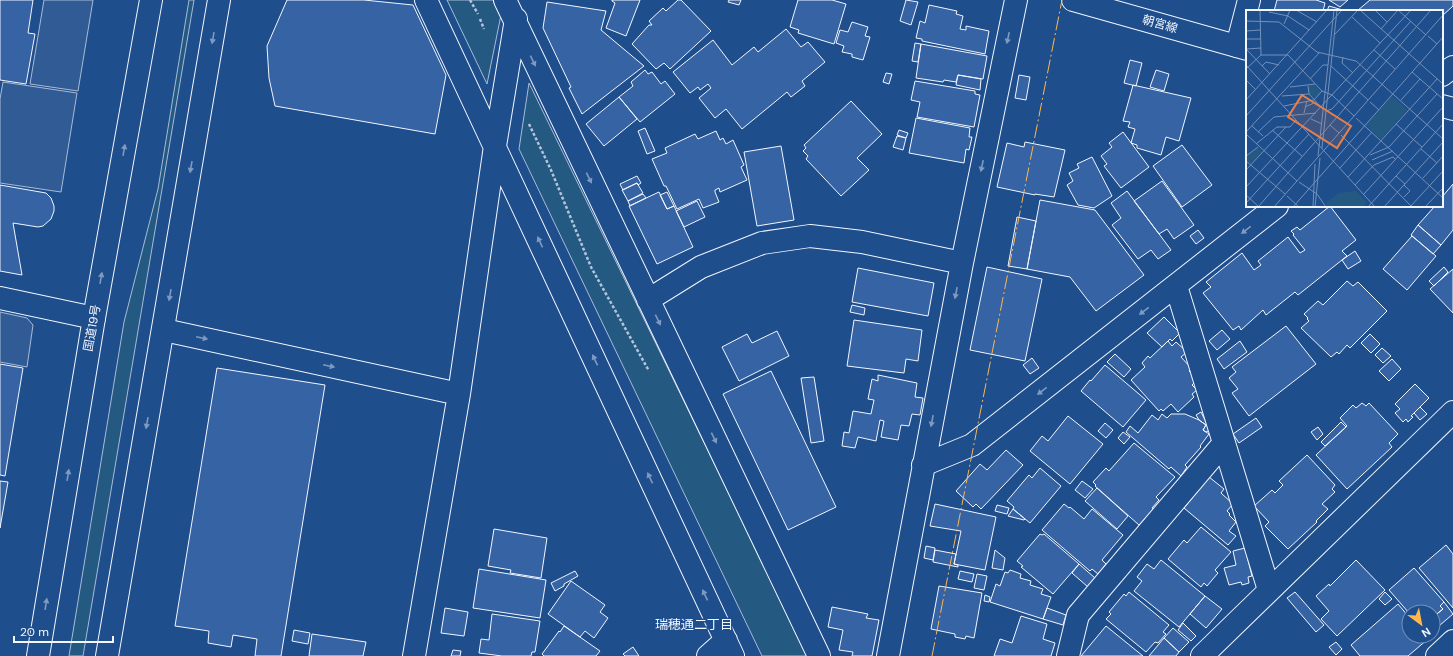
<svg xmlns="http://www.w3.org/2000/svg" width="1453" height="656" font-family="'DM Sans','Noto Sans JP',sans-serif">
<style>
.green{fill:#245a82;stroke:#a8bbd7}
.parking{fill:#305b95;stroke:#a8bbd7}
.building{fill:#3563a3;stroke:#f2f6ff}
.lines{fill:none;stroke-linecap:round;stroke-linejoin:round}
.minor-casing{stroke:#f2f6ff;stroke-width:24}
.tertiary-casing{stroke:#f2f6ff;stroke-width:24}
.trunk-casing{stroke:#f2f6ff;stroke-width:24}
.path{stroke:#b3c4dc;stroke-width:2.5;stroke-dasharray:3 2;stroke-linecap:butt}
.minor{stroke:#1f4e8c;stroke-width:22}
.tertiary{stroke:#1f4e8c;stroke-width:22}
.trunk{stroke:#1f4e8c;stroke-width:22}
.power{stroke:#ffb74d;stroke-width:1;stroke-dasharray:14 3 2 3;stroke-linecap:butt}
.oneway{fill:#7e9ac0}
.labels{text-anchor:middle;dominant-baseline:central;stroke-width:3;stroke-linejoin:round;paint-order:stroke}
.street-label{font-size:12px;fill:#f2f6ff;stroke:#1f4e8c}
.neighbourhood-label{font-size:13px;fill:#f2f6ff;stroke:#1f4e8c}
.inset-road{fill:none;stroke:#7391ba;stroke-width:1}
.view{fill:#ea8049;fill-opacity:0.15;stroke:#ea8049;stroke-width:2}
.inset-edge{fill:none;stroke:#f2f6ff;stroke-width:2}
</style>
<rect width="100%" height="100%" fill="#1f4e8c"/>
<path class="green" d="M189,0H194L83,656H69L124,322L158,189Z
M447,0H493L501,15L487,84Z
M529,83L808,656H762L519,149Z"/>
<path class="parking" d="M44,0H93L78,91L30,84Z
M3,82L77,93L61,192L0,183V99Z
M0,312L27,318L33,325L27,367L0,362Z"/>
<path class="building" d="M0,0H33L28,33L35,34L26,84L0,80Z
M287,0H364L413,5L446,75L435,134L275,106L269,78L267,46Z
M612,0H640L626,36L606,28L615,3L612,1Z
M678,0H681L711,31L670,69L664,63L656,69L632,44L649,25H652L649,21L663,8L666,11Z
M729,0H741L739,5L728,2Z
M798,0H832L846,4L834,44L798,33L799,30L790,27Z
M906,0L918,2L911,25L900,21Z
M1277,0H1316L1325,3L1323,11H1274Z
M1329,0H1348L1340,7Z
M1370,0H1453V6L1442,16V11H1357Z
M547,2L606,11L601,30L644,66L582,114L569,88L571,87L543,28Z
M929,5L957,11L956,14L963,16L960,29L966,30V26L989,31L985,54L922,41V39L916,38L920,21L925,23Z
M1329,6L1346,11H1327Z
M852,22L868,27L865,36L870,37L863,60L852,57V54L842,52L844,46L836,43L840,30L848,32Z
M786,29L801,47L808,42L825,62L802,81L805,86L791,97L787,92L742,129L726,109L715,118L699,98L711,88L708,84L700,90L698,87L690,93L673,72L713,40L732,65L754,47L758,52Z
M915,43L921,44L918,62L912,61Z
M921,44L987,56L983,79L958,75L956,82L944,80L943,82L916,78Z
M1130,60L1142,63L1136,86L1124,83Z
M645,70L648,74L652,72L661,84L665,81L675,94L640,122L619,97L633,86L631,82Z
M1156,70L1169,74L1164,91L1150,87Z
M886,73L892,74L889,84L883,82Z
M958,75L981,79L980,90L956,85Z
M1019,75L1030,77L1026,100L1015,98Z
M915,81L975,91V94L980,95L974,127L917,117L920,102L911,100Z
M1133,85L1191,98L1179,141L1166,137L1161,155L1137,148V145L1131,143L1135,129L1128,127L1130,122L1123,121Z
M619,97L637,119L604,146L586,124Z
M851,101L882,134L857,158L869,170L841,196L806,159L808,156L803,151L806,148L804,145Z
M916,118L970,128L969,137H972L969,150L966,149L964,163L909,153Z
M645,128L655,151L647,154L638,131Z
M899,130L908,133L906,138L897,135Z
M716,131L720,140L723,138L726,144L733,140L744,165L741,167L747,180L720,192L719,188L715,190V192L719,202L703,208L699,199L677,209L666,186H664L652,159L667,153L665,148L695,134L698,139Z
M1123,132L1149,167L1121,188L1104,166L1107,164L1101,156L1112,147L1109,143Z
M897,136L906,138L903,150L893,147Z
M1025,142L1065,150L1054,197L1035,194V195L997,187L1007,143L1024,147Z
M1182,145L1212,185L1182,207L1153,166Z
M781,146L794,220L757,226L744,152Z
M1092,157L1112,196L1094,208L1078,205L1067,185L1073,181L1069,173L1079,168L1077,164Z
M637,176L641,183L638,185L637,183L623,190L620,184Z
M1162,181L1194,225L1174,239L1167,229L1159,234L1134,201Z
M637,183L643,193L628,201L622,190Z
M1453,184V230L1441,245L1418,225L1435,206H1442V197Z
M0,185L46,193L51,198L54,206V211L51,219L43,226L38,227L13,223L22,275L0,271Z
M1127,191L1171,250L1158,259L1151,250L1138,259L1112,225L1121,218L1111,203Z
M659,192L667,209L674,206L693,247L657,264L629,206Z
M667,192L674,206L667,209L660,195Z
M643,194L646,198L630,206L628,201Z
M1040,200L1095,210L1144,275L1096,311L1070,277L1027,269Z
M697,201L705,217L684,227L676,211Z
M1330,206L1356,240L1342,251L1347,256L1298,295L1295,292L1266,315L1263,310L1241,330L1239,326L1233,330L1203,293L1211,287L1206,282L1242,253L1254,270L1261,265L1258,261L1288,237L1300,253L1305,250L1293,235L1294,234L1291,231L1297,227L1300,230Z
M1017,217L1036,221L1027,269L1008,266Z
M1418,225L1441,245L1433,254L1411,235Z
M1198,230L1204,238L1196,244L1190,236Z
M1412,236L1436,256L1407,290L1383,269Z
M1355,251L1361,261L1348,269L1342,260Z
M987,267L1042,279L1025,361L970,350Z
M1444,267L1448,272L1434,286L1429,281Z
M858,268L934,283L928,316L852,302Z
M1453,269V313L1430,289Z
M1347,281L1353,286L1358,282L1387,311L1350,348L1347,345L1339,354L1337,352L1331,357L1301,328L1309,321L1307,319L1308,318L1304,314L1318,301L1323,305Z
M852,305L865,308L864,315L850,312Z
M1164,317L1180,333L1172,341L1170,339L1162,347L1147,333Z
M854,320L922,330L918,361L906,359L904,373L847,366Z
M1286,326L1316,364L1249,416L1232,393L1238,389L1229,378L1236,372L1232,367Z
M1222,330L1230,339L1217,350L1209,341Z
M777,331L789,356L739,381L722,347L747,334L752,343Z
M1370,334L1380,344L1371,353L1361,343Z
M1168,341L1172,346L1176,342L1187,352L1181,357L1192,369L1189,371L1194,376L1192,378L1195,382L1192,385L1197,390L1192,394L1194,397L1178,412L1171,404L1163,411L1161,409L1159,411L1131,380L1145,367L1142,363L1148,356L1150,358Z
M1240,341L1247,352L1224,369L1217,359Z
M1382,348L1391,356L1383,363L1375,355Z
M1115,354L1131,369L1124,377L1107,362Z
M1032,358L1039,368L1030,374L1023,365Z
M1392,359L1401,369L1389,381L1379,371Z
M0,364L23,368L5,476L0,475Z
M1105,365L1146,400L1123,427L1081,391L1090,380L1091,381Z
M217,368L325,385L281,656H255L257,639L233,635L231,647L208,643L209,631L175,626Z
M771,371L836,507L788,530L723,394Z
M878,375L917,383L915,397L923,398L920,415L912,414L909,426L901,425L898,440L881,437L884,421L880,420L876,441L858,437L855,448L842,446L844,432L849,433L853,411L871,414L874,400L868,399L872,379L878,381Z
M814,377L824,441L811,443L801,378Z
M1415,384L1429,398L1411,416L1413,417L1408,422L1406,419L1403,422L1395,413L1400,409L1395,404Z
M1362,403L1366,406L1369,403L1398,434L1389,443L1392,447L1347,489L1316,455L1347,426L1340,418L1353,405L1356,408Z
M1420,407L1427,414L1420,420L1414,413Z
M1201,412L1210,430L1206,432L1203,430L1206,425L1199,420L1196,415Z
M1162,414L1167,418L1171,414H1185L1199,420L1206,425L1203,430L1209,434L1200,446L1201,447L1185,465L1187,467L1181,476L1171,467L1169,469L1126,432L1130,426L1138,433L1152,415L1158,420Z
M1068,416L1103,444L1070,484L1030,451L1042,436L1048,441Z
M1256,418L1262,427L1239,443L1233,434Z
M1341,422L1346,427L1325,446L1321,442Z
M1105,423L1113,430L1106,438L1098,431Z
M1318,427L1323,434L1317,440L1311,432Z
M1123,432L1130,437L1124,444L1118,438Z
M1134,443L1175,477L1156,497L1159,500L1152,508L1154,509L1139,525L1095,486L1096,485L1093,482L1106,468L1109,471Z
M1006,450L1023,465L981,509L976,504L973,507L956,491L980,464L987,470Z
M1307,455L1335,485L1332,489L1335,492L1322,504L1328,509L1316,521L1317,522L1288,549L1265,526L1269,522L1254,506L1272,490L1275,493L1283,485L1279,481Z
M1040,468L1061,486L1030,523L1013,509L1014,507L1007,501L1029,475L1032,478Z
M1209,477L1224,489L1221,493L1233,504L1227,511L1230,514L1229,515L1236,522L1229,531L1236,536L1228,545L1184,508Z
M0,481L8,482L0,528Z
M1082,481L1093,489L1085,498L1075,490Z
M1097,488L1128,516L1117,529L1085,501Z
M935,504L996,517L985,570L954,564L961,531L930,526Z
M1064,504L1069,508L1070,507L1084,519L1092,509L1123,535L1102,560L1106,564L1098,574L1092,569L1090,571L1042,530Z
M997,505L1009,508L1007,514L995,511Z
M1013,509L1025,519L1024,520L1008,516Z
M1201,527L1231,552L1215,570L1218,573L1207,586L1204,583L1201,587L1168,559L1184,540L1187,543Z
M494,529L547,538L541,578L510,573L511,570L488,566Z
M1040,534L1042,535L1044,534L1079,564L1053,594L1021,567L1023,566L1017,561Z
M1446,545L1453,554V608L1419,568Z
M926,546L935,548L933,560L924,558Z
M1245,548L1252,576L1248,577L1249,583L1242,585L1241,582L1229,585L1224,568L1236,565L1233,551Z
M935,550L956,554L954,564L958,565V567L933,562Z
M995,550L1005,558L1003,570L992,568Z
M1161,560L1205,596L1179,627L1134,591L1142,581L1137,577L1147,564L1154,569Z
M1356,560L1385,590L1337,636L1321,619L1329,611L1316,596L1329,584L1330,586Z
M1079,564L1095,578L1088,587L1072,573Z
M1414,568L1444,602L1440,606L1443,609L1433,617V612H1409V613L1389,590Z
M479,569L546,580L540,618L473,608Z
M1010,570L1021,574L1020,578L1031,581L1030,585L1043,589L1041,594L1051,597L1043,619L990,602L996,584L1000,586L1005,572L1008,573Z
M575,571L578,576L564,584V586L555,591L551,583Z
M960,571L974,574L972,582L958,579Z
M977,574L987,576L984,590L974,588Z
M571,581L605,605L600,612L608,618L594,638L585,631L580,637L548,614Z
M939,586L982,593L974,638L966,636L965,639L955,637V634L931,629Z
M1129,592L1169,625L1163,632L1166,634L1158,643L1155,642L1146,652L1106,619L1111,614L1109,612L1124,594L1126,596Z
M1295,592L1324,625L1316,632L1287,598Z
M1385,592L1392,599L1385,605L1379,599Z
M985,595L990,597L989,602L984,601Z
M1205,596L1222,609L1206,628L1190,614Z
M1444,602L1453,614L1433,631V617L1443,609L1440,606Z
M1398,604L1409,617V636H1426L1428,639L1408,656H1360L1351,645Z
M832,607L868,614L866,618L879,620L872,656H852L853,652L839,650L843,630L828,627Z
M445,608L468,612L464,636L441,633Z
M1047,608L1066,615L1063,625L1043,619Z
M492,614L540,621L535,652H532L531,656H502L479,653L481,639L489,640Z
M1021,616L1047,624L1043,639L1055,643L1051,656H994L1000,639L1012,643Z
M1183,623L1196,636L1191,641L1178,630Z
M564,626L600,651L596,656H544L542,654L559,631L560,632Z
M1106,626L1143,656H1081Z
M1173,628L1189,642L1179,652L1164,638Z
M294,630L310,633L308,644L292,641Z
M312,634L366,642L363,656H309Z
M1164,638L1179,652L1176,656H1149Z
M1336,642L1342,649L1336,655L1329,647Z
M633,647L639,656H625L623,654Z
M453,650L461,651L460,656H451Z"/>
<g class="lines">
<g class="minor-casing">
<path id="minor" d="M426,0L733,656
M505,0L819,656
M1237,46L1249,0
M1442,75L1453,67
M1176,286L1269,590
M0,298L94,318
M648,300L701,267L762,243L810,236L862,242L962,263
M164,330L459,394
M923,465L972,445L1277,206
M414,656L459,394L495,146L516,19
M708,656L726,640
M888,656L962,263L1016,0
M1068,656L1078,615L1224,443
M1202,656L1453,412
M1437,656L1453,641"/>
</g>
<g class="tertiary-casing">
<path id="tertiary" d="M1073,0L1247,49
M1442,106L1453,109"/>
</g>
<g class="trunk-casing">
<path id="trunk" d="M38,656L94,318L151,0
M107,656L219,0"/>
</g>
<path class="path" d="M470,0L478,14
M480,19L484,29
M529,124L551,170L591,267L649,371"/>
<use href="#minor" class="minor"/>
<use href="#tertiary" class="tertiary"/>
<use href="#trunk" class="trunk"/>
<path class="power" d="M932,656L1062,0"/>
</g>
<defs><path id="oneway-solid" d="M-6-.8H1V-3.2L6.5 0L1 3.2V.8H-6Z"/></defs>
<g class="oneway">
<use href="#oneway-solid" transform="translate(213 38) rotate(100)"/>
<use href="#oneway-solid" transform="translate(1008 38) rotate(102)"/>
<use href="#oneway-solid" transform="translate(533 61) rotate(64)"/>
<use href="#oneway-solid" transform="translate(124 150) rotate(-80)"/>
<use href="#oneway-solid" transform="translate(982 166) rotate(102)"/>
<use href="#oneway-solid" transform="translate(191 167) rotate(100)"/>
<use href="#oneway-solid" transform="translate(589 178) rotate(64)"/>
<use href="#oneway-solid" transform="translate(1246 230) rotate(142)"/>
<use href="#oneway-solid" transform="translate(540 242) rotate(-115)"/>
<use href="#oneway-solid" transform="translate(101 278) rotate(-80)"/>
<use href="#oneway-solid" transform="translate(956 293) rotate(101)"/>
<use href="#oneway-solid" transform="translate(170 295) rotate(100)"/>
<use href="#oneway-solid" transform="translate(1144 311) rotate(142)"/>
<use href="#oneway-solid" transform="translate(658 320) rotate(64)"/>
<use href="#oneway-solid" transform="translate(202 338) rotate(12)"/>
<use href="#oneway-solid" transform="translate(595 360) rotate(-115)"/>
<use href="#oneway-solid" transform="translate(329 366) rotate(12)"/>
<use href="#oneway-solid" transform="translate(1042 391) rotate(142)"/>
<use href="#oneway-solid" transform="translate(932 421) rotate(101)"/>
<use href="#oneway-solid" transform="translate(147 423) rotate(100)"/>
<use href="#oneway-solid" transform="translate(714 438) rotate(64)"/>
<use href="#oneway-solid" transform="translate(68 475) rotate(-81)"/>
<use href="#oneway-solid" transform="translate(650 478) rotate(-115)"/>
<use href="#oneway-solid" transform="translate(705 595) rotate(-115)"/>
<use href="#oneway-solid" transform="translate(46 604) rotate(-81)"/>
</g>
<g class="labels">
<g class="street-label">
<text transform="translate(1160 24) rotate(16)">朝宮線</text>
<text transform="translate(92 328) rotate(-80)">国道19号</text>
</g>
<g class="neighbourhood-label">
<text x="694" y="624">瑞穂通二丁目</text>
</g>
</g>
<g transform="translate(1246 10)">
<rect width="197" height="197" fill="#1f4e8c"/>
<path d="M69,75L75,82L68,88L63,84L62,76ZM146,86L161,100L135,129L120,115ZM12,137L16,142L4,154L0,150V146ZM110,181L121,193L117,197H82L80,193L93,183Z" fill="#245a82"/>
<path class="inset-road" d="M14,0L15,45M50,0L71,12M114,0L197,74M129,0L141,12M152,0L180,25M23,2L42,6L63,20M106,7L134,33M0,11L33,12L71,42L110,51L197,129M38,14L44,0M135,19L152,0M0,21L14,20M88,25L112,0M182,26L191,34M0,29H15M0,39L24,64M0,39L15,38M128,40L149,59M97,47L96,53L107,63M0,55L129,197M16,56L20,52L33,55M85,56L122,90M0,59L15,45H42L76,81L86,85L108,106M166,62L197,89M64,69L77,55H82M0,70L10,80M62,76L63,84L75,97M44,77L69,74M36,86L63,84M0,90L81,0M155,90L174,69M124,92L133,100M38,96L68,90L76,81M59,97L70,92M80,101L86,99L165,11M58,103L61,91M0,106L96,0M110,108L197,188M65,109L76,114M150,114L176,137M84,115L93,123M6,116L17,126M26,120L56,146M0,122L73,43M12,122L28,107L70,103M0,124L51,171M95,125L166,197M10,134L31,117H44L50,110M76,138L91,0M175,139L191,153M124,145L143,137L191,84M0,146L12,137M72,146L88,0M126,150L147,141M0,151L39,184M94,158L126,122M0,160L40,117M150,166L159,174M102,167L191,69M177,168L197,146M53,172L71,184L80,197M109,175L128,155L147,147L149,149M0,177L165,0M118,184L197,97M0,185L12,196M41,186L53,197M158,187L164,181L158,175M0,193L63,124M12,197L185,0M28,197L197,5M47,197L197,27M67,197L69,154M69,197L74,148M122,197L197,114M138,197L197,132M164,197L197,161M179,197L197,178"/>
<path class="view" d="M56,85L105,116L91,138L42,107Z"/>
<rect width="197" height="197" class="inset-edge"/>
</g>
<g transform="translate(1421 624) rotate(148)"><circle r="19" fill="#1f4e8c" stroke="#7391ba"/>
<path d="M0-3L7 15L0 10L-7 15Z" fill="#ffb74d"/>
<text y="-6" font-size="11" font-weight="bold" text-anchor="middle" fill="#f2f6ff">N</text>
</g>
<path d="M14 636v6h99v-6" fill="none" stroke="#f2f6ff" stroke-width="2"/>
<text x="20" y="636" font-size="12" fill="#f2f6ff" stroke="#1f4e8c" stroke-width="3" paint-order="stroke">20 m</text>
</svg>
